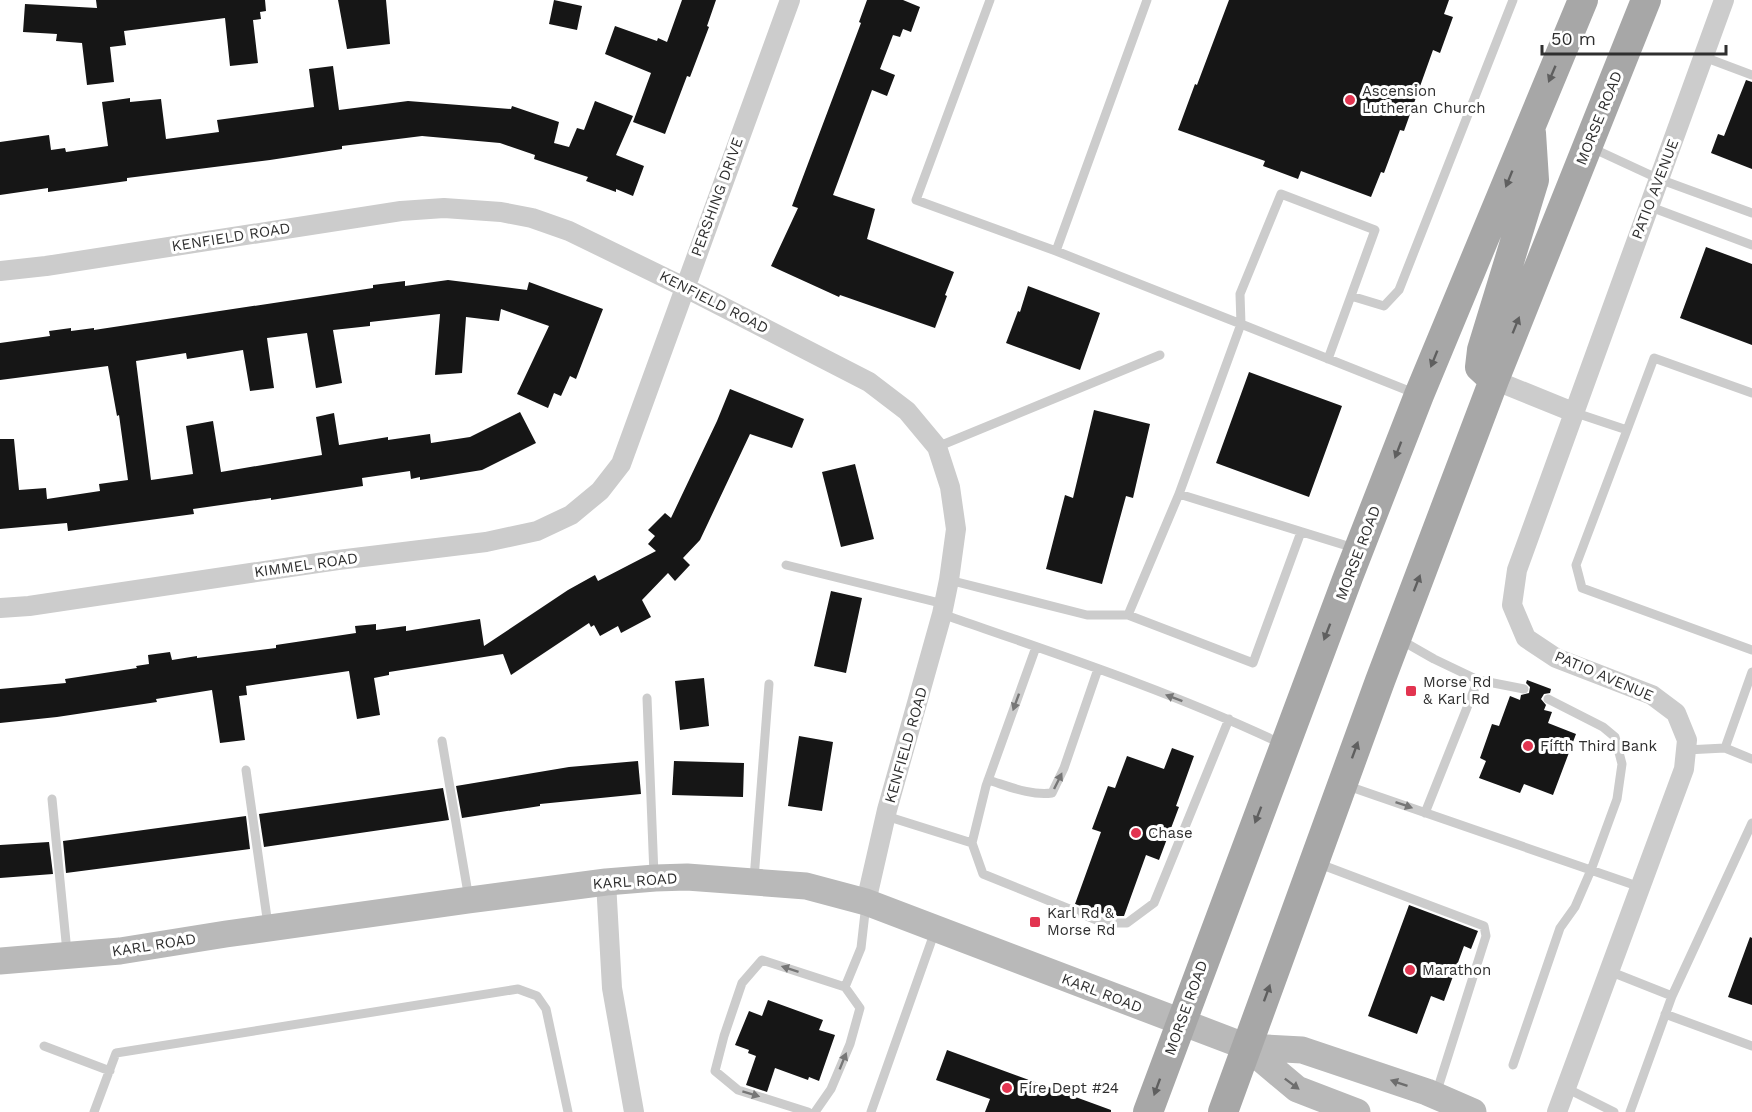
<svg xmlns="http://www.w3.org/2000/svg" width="1752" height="1112" font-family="'Work Sans',sans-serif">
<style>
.building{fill:#161616}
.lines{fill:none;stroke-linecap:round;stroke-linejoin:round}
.service{stroke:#ccc;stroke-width:9}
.minor{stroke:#ccc;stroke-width:20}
.secondary{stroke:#b9b9b9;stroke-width:27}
.primary{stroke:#a7a7a7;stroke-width:30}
.oneway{fill:#5f5f5f}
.oneway2{fill:#767676}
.oneway3{fill:#6d6d6d}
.poi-dot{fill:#e23450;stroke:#fff;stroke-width:2}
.labels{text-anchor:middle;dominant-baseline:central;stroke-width:6;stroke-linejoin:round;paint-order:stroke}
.poi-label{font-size:15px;fill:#2f2f2f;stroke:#fff;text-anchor:start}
.street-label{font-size:15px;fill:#2f2f2f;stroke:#fff}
</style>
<rect width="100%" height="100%" fill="#fff"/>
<path class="building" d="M96,0H265L266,11L260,12L261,19L253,20L258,63L230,66L225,18L124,31L126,45L110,47L114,82L87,85L82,43L56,41L57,34L23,32L25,4L97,8Z
M338,0H386L390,44L347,49Z
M554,0L582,6L577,30L549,24Z
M682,0H716L707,26L709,27L690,77L687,76L665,134L633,122L651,73L605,54L615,26L657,41L658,38L667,42Z
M867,0H903L920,7L911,32L903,29L900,37L893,35L880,69L895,75L887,96L872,90L833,195L875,209L867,239L954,272L945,295L947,296L935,328L840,295L839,297L771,266L798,208L792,206L861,23L859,22Z
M1229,0H1449L1444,14L1453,17L1440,53L1433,50L1404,131L1400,130L1384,173L1381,172L1371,197L1301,171L1298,179L1263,166L1265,161L1178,130L1195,84L1197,85Z
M333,66L339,110L408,101L511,109L512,106L559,122L554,143L569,147L577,128L584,130L595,101L633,116L616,155L644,166L633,196L616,189V192L586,181L588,177L534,159L535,155L500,143L422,136L342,146V149L270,160L127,178V181L48,192V188L0,195V142L49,135L51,150L65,148L66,152L108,146L102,102L130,98V102L161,99L166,139L219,132L217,120L314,107L309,69Z
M1746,80L1752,82V169L1711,153L1718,134L1724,136Z
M1706,247L1752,264V345L1680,318Z
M448,280L527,290L529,282L603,309L576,379L570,376L561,396L554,393L548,408L517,394L549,326L501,309L499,321L466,317L462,373L435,375L440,314L370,322V326L333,330L342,383L316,388L307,333L267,338L274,388L250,391L243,350L187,359L186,353L136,361L151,480L193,474L186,426L213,421L221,472L322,455L316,417L334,413L339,445L388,437V440L430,434L431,443L470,437L520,412L536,443L482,470L420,480V477L411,479L410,471L362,478L363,486L271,500V498L193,509L194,514L68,531L67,523L0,529V439H14L19,490L46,488L47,499L100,491L99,484L128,480L119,415L117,416L108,366L0,380V343L50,336L49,331L71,328V331L94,328V330L373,288V285L405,281V286Z
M1028,286L1100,313L1080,370L1006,343L1018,311L1020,312Z
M1249,372L1342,406L1309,497L1216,463Z
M730,389L804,419L792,448L750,434L700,540L683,558L690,565L675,581L668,573L642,600L651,617L621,633L618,626L600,636L594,625L591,627L589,623L511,675L503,654L389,672V675L374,678L380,715L357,719L349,671L246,686L247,695L239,696L245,740L220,743L212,690L156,699L157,702L57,717L0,723V689L66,683L65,679L137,668L136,666L149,664L148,655L170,652L172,660L197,656V658L276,648V645L356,633L355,626L376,624V630L406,626V631L480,619L484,646L568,590L595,575L598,581L656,551L648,544L655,536L648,530L665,513L671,518L717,421Z
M1094,410L1150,424L1133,498L1126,496L1102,584L1046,569L1065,495L1073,498Z
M855,464L874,539L841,547L822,472Z
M831,591L862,598L846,673L814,666Z
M704,678L709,726L680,730L675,681Z
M1527,680L1551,689L1550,693L1544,694L1541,699L1546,705L1544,710L1552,712L1548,723L1576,734L1553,795L1524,784L1520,793L1479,778L1486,761L1480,758L1492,724L1499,726L1510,696L1520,700L1521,695L1529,693L1530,687L1526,683Z
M799,736L833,742L822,811L788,806Z
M1172,748L1194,756L1176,806L1179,807L1159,860L1146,855L1124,916H1110L1075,904L1101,832L1092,829L1108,786L1115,788L1127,756L1164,769Z
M638,761L641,794L540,804V806L462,818L456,786L569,767Z
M674,761L744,763L743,797L672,795Z
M443,788L449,820L264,847L259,814Z
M246,816L250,849L66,873L63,841Z
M49,842L53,874L0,878V845Z
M1409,905L1478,931L1471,949L1464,946L1444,1001L1431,996L1417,1034L1368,1016Z
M1750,937L1752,938V1005L1728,997Z
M768,1000L823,1020L819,1030L835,1035L819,1081L809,1077L808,1080L775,1068L767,1092L746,1085L756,1056L748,1053L749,1050L735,1045L749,1011L762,1016Z
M947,1050L1111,1110V1112H985L990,1099L936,1080Z"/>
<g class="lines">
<path class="service" d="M990,0L916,200L1056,251
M1147,0L1056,251L1241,324L1240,294L1281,194L1375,230L1328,359
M1704,57L1752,75
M1592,148L1659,179L1752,213
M1648,206L1752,245
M1351,296L1384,306L1399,290L1513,0
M1573,412L1627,430L1654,358L1752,393
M1627,430L1576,565L1582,588L1752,650
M937,447L1160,355
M1179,494L1241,324L1414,393
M786,565L944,604
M949,580L1087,615H1128L1179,494L1354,548
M942,614C1057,654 1173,692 1282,744
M1128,615L1253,663L1301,532
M1399,639L1434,659L1478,680L1524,689
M1752,672L1725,748L1752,759
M647,698L654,875
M442,741L469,899
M1686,750L1725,748
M246,770L268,925
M988,780C1008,786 1031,796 1052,793L1064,768L1098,669
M1345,785L1640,887
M52,799L67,952
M1425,813L1478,680
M886,816L972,843L983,874L1104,923H1127L1154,903L1229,719
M972,843L986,786L1036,647
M1317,863L1484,926L1486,936L1436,1094
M754,879L769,684
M1609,971L1672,996
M845,987L861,948L866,904
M1665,1014L1752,1046
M44,1046L110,1071
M1513,1065L1560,928L1575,907L1591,870L1617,799L1622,764L1615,737L1603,727L1548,699
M1566,1088L1614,1112
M94,1112L116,1053L518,989L537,996L546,1009L568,1112
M808,1112L738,1090L715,1071L724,1036L742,983L762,960L845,987L860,1008L850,1044L831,1089L815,1112
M871,1112L935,931
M1630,1112L1672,996L1752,823"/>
<path class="minor" d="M0,271L46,266L401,211L444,208L501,212L532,218L569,231L684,287L869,382L907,411L937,447L950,487L956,529L949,580L942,614L887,810L866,902
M1494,380L1573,412
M0,608L29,606L338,560L486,542L537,531L571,515L600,491L621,464L790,0
M606,882L612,988L634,1112
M1557,1112L1684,769L1687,740L1676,713L1652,695L1556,658L1526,638L1512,605L1517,570L1724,0"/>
<path class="secondary" d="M0,961L120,951L226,934L469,900L606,882L655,878L687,877L806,886L866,902L1247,1047L1302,1050L1427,1092L1473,1112
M1247,1047L1297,1089L1357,1112"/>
<path class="primary" d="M1494,380L1480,367L1482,350L1534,180L1531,133
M1148,1112L1348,577L1419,395L1583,0
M1223,1112L1380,681L1494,380L1646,0"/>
</g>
<defs><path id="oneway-solid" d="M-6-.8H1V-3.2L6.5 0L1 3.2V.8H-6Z" transform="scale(1.5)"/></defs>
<g class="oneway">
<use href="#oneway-solid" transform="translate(1552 74) rotate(113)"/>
<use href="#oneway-solid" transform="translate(1509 179) rotate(112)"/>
<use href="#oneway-solid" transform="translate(1516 325) rotate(-68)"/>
<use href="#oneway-solid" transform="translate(1434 359) rotate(112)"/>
<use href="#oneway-solid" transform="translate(1398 450) rotate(111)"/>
<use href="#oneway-solid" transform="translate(1417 583) rotate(-69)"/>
<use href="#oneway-solid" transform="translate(1327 632) rotate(111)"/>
<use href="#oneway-solid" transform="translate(1355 750) rotate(-70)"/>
<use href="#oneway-solid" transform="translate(1258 815) rotate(111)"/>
<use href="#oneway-solid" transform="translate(1267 993) rotate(-70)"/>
<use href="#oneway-solid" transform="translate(1157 1087) rotate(110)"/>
</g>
<g class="oneway2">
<use href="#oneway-solid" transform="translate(1174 698) rotate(-159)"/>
<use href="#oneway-solid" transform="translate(1016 702) rotate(110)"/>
<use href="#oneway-solid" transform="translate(1058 781) rotate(-64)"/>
<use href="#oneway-solid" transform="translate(1404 805) rotate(19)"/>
<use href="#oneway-solid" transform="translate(790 969) rotate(-162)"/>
<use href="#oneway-solid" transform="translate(843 1061) rotate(-68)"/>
<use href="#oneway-solid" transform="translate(751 1094) rotate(17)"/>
</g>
<g class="oneway3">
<use href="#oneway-solid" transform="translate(1399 1083) rotate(-161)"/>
<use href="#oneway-solid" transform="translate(1292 1084) rotate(37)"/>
</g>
<g class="poi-dot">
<circle cx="1350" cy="100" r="6"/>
<rect x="1405" y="685" width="12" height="12" rx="3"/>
<circle cx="1528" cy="746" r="6"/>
<circle cx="1136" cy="833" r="6"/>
<rect x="1029" y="916" width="12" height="12" rx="3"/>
<circle cx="1410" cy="970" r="6"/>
<circle cx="1007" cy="1088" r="6"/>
</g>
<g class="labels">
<g class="poi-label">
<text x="1362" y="91">Ascension<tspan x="1362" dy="17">Lutheran Church</tspan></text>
<text x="1423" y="682">Morse Rd<tspan x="1423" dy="17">&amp; Karl Rd</tspan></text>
<text x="1540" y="746">Fifth Third Bank</text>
<text x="1148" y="833">Chase</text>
<text x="1047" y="913">Karl Rd &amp;<tspan x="1047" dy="17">Morse Rd</tspan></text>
<text x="1422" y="970">Marathon</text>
<text x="1019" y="1088">Fire Dept #24</text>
</g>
<g class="street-label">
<text transform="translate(1599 118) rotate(-68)">MORSE ROAD</text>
<text transform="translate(1655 189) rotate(-69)">PATIO AVENUE</text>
<text transform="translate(717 197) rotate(-70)">PERSHING DRIVE</text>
<text transform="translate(231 237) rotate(-9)">KENFIELD ROAD</text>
<text transform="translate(714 302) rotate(27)">KENFIELD ROAD</text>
<text transform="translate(1358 553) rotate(-69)">MORSE ROAD</text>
<text transform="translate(306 565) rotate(-8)">KIMMEL ROAD</text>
<text transform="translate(1604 676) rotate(23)">PATIO AVENUE</text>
<text transform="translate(906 745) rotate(-74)">KENFIELD ROAD</text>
<text transform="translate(635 881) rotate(-4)">KARL ROAD</text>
<text transform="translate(154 945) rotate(-9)">KARL ROAD</text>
<text transform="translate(1102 993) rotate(21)">KARL ROAD</text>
<text transform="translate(1186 1008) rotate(-70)">MORSE ROAD</text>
</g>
</g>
<path d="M1542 45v9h184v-9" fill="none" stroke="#2f2f2f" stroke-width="3"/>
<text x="1551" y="45" font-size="18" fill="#2f2f2f" stroke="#ffffff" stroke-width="4.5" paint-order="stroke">50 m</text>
</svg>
